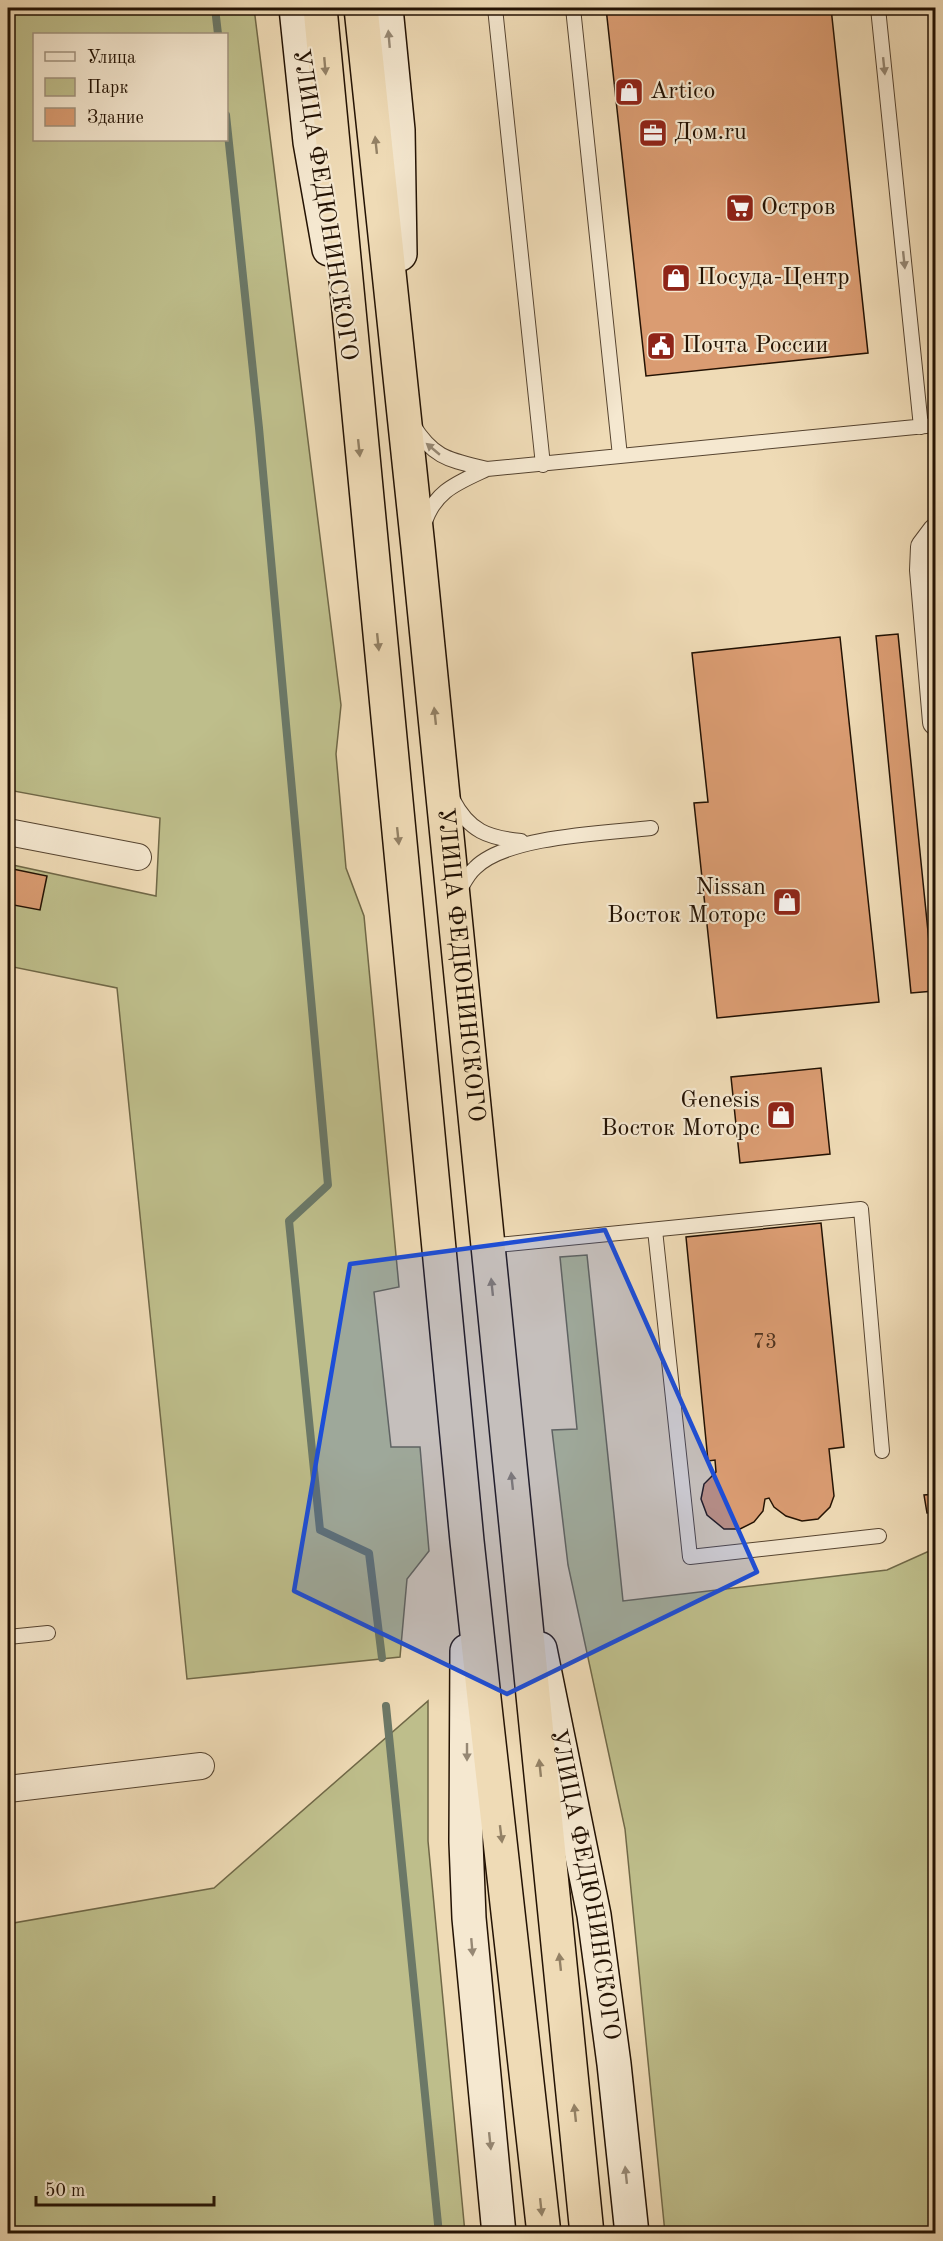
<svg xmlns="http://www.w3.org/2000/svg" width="943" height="2241" font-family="'Old Standard TT',serif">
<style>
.green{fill:#bebe8b;stroke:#706847;stroke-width:1.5;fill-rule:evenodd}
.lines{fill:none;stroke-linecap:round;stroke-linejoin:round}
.stream{stroke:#6b7867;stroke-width:8}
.building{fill:#da9c72;stroke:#231203;stroke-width:1.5}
.lane-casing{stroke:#564430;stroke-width:16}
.street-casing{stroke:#564430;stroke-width:28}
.secondary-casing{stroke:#231203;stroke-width:36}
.highway-casing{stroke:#231203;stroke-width:36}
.lane{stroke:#f5e8d0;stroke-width:14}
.street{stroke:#f5e8d0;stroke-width:26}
.secondary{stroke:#f5e8d0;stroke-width:33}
.highway{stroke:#efdbb6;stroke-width:33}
.oneway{fill:#968874}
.oneway2{fill:#938165}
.marked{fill:#1d4ed8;fill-opacity:0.2;stroke:#1d4ed8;stroke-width:4.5;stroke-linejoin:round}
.labels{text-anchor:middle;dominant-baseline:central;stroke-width:4.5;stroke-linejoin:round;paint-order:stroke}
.number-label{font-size:21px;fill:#51341f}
.poi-label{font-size:24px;fill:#231203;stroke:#f5e8d0;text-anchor:start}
.street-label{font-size:24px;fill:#231203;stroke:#f5e8d0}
</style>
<rect width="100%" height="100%" fill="#efdbb6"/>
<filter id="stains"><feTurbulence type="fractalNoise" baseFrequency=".00333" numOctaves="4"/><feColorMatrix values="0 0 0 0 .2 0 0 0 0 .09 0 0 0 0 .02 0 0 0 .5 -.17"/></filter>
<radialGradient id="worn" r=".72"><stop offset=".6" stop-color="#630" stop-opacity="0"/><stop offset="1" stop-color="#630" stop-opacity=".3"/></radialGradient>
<path class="green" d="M8,8H254L341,705L336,754L346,868L364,916L399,1287L374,1292L391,1447H420L429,1551L407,1579L400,1657L187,1679L117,988L8,966V864L156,896L160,818L8,790ZM34,34H226V140H34Z
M587,1255L623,1601L887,1570L927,1552L935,1551V2233H665L625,1829L568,1565L552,1430L577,1429L560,1257Z
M428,1701V1841L465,2233H8V1924L214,1888Z"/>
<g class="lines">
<path class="stream" d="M215,8L218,34
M226,115L259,428L328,1185L289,1221L320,1530L369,1553L382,1658
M386,1706L439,2234"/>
</g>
<path class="building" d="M606,8H831L868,353L646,376Z
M898,634L934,991L911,993L876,636Z
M840,637L879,1002L717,1018L694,803L708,802L692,653Z
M8,868L47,876L40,910L8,904Z
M821,1068L830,1154L740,1163L731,1077Z
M821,1223L844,1447L829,1449L834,1496L830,1507L818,1519L802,1521L786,1516L774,1507L769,1498L765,1499L763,1511L754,1522L740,1529H724L707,1515L701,1499L704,1484L716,1472L715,1460L708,1461L686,1237Z
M936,1494V1512L927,1513L924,1495Z"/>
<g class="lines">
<g class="lane-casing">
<path id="lane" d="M495,8L543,465
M573,8L620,456
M878,8L921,427
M413,425C434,459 450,460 487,469L936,425
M424,525C434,491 457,483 487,469
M453,800C469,831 488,838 521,841
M459,891C464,883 468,874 475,868C506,836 606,833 651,828
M655,1230L690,1557L879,1536
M488,1246L861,1209L882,1451
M8,1637L48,1633"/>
</g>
<g class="street-casing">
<path id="street" d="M936,531L924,547L923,570L936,722
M8,832L138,857
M8,1789L201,1766"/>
</g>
<g class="secondary-casing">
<g id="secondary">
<path d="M296,8L310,142L329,249"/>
<path d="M386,8L398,130L400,254"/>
<path id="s1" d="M540,1649L594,1915L614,2064L632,2234"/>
<path d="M467,1651L466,1842L469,1918L499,2234"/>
</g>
</g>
<g class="highway-casing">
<g id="highway">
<path d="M320,8C365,519 415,1030 467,1541C491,1772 520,2002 544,2234"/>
<path id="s2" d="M361,8L418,547L587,2234"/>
</g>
</g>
<use href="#lane" class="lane"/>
<use href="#street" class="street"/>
<use href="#secondary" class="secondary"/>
<use href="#highway" class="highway"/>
</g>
<defs><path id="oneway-solid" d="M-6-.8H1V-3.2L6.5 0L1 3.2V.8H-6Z" transform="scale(1.5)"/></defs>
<g class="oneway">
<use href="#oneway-solid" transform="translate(389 39) rotate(-95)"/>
<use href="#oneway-solid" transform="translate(884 66) rotate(84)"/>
<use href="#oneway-solid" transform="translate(904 260) rotate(84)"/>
<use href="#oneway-solid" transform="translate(433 449) rotate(-140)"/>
<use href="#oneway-solid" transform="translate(467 1752) rotate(90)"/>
<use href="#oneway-solid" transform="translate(472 1947) rotate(85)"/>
<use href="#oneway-solid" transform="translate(490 2141) rotate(84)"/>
<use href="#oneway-solid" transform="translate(626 2175) rotate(-96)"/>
</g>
<g class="oneway2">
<use href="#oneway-solid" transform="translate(325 66) rotate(85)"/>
<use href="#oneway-solid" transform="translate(376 145) rotate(-96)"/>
<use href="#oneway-solid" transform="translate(359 448) rotate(84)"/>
<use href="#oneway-solid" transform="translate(378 642) rotate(84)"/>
<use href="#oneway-solid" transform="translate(435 716) rotate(-96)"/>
<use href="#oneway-solid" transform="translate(398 836) rotate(84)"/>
<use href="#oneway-solid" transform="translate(492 1287) rotate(-96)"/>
<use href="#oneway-solid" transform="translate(512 1481) rotate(-96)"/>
<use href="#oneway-solid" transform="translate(540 1768) rotate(-96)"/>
<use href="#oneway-solid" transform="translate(501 1834) rotate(83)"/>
<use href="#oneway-solid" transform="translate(560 1962) rotate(-96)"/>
<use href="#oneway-solid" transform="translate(575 2113) rotate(-96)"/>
<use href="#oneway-solid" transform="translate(541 2207) rotate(84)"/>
</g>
<path class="marked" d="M605,1230L757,1572L507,1694L294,1591L350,1264Z"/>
<defs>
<g id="shop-square" transform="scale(1.5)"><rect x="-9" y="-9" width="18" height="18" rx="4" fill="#8f2418" stroke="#f5e8d0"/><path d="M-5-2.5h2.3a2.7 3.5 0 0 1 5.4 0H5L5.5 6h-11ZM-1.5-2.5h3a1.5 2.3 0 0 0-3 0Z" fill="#fff"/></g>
<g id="office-square" transform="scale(1.5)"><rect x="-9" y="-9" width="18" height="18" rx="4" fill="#8f2418" stroke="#f5e8d0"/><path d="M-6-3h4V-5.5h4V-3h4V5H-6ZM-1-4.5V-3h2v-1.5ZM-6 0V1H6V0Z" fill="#fff"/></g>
<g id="supermarket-square" transform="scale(1.5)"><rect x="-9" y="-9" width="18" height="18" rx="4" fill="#8f2418" stroke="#f5e8d0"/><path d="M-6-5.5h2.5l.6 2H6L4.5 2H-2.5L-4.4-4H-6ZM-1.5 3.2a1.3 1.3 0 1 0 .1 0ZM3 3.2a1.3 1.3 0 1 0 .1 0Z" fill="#fff"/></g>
<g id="civic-square" transform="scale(1.5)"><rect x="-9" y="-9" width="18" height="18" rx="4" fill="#8f2418" stroke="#f5e8d0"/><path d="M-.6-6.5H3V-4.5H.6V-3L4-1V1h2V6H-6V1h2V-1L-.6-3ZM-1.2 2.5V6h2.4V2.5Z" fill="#fff"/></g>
</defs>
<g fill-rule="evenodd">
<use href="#shop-square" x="629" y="92"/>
<use href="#office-square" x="653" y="133"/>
<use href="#supermarket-square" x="740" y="208"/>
<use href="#shop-square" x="676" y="278"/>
<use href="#civic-square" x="661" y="346"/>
<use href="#shop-square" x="787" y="902"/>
<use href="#shop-square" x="781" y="1115"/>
</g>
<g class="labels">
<g class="number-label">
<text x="765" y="1342">73</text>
</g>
<g class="poi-label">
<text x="650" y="92">Artico</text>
<text x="674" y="133">Дом.ru</text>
<text x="761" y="208">Остров</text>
<text x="697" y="278">Посуда-Центр</text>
<text x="682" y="346">Почта России</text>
<text x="766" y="888" text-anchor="end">Nissan<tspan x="766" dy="28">Восток Моторс</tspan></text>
<text x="760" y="1101" text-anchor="end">Genesis<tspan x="760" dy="28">Восток Моторс</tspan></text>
</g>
<g class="street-label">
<text transform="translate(324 205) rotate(81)">УЛИЦА ФЕДЮНИНСКОГО</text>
<text stroke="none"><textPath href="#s2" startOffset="962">УЛИЦА ФЕДЮНИНСКОГО</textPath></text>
<text stroke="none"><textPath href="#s1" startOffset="240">УЛИЦА ФЕДЮНИНСКОГО</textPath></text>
</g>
</g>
<rect width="943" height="2241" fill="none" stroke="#efdbb6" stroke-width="30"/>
<rect x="9" y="9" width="925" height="2223" fill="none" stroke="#231203" stroke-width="3"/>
<rect x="15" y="15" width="913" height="2211" fill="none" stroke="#231203" stroke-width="1.5"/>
<rect x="33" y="33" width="195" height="108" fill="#f5e8d0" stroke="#a1927e" stroke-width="1.5"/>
<rect x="45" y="52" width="30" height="9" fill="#f5e8d0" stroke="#a1927e" stroke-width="1.5"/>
<text x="87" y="63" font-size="18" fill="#231203">Улица</text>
<rect x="45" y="78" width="30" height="18" fill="#bebe8b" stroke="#a1927e" stroke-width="1.5"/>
<text x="87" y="93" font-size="18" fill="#231203">Парк</text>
<rect x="45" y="108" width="30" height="18" fill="#da9c72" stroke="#a1927e" stroke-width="1.5"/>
<text x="87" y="123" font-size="18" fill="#231203">Здание</text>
<path d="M36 2196v9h178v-9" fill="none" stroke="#231203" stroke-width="3"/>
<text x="45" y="2196" font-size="18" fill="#231203" stroke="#f5e8d0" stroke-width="4.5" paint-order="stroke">50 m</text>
<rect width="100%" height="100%" filter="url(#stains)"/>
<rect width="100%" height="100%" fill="url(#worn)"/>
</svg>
